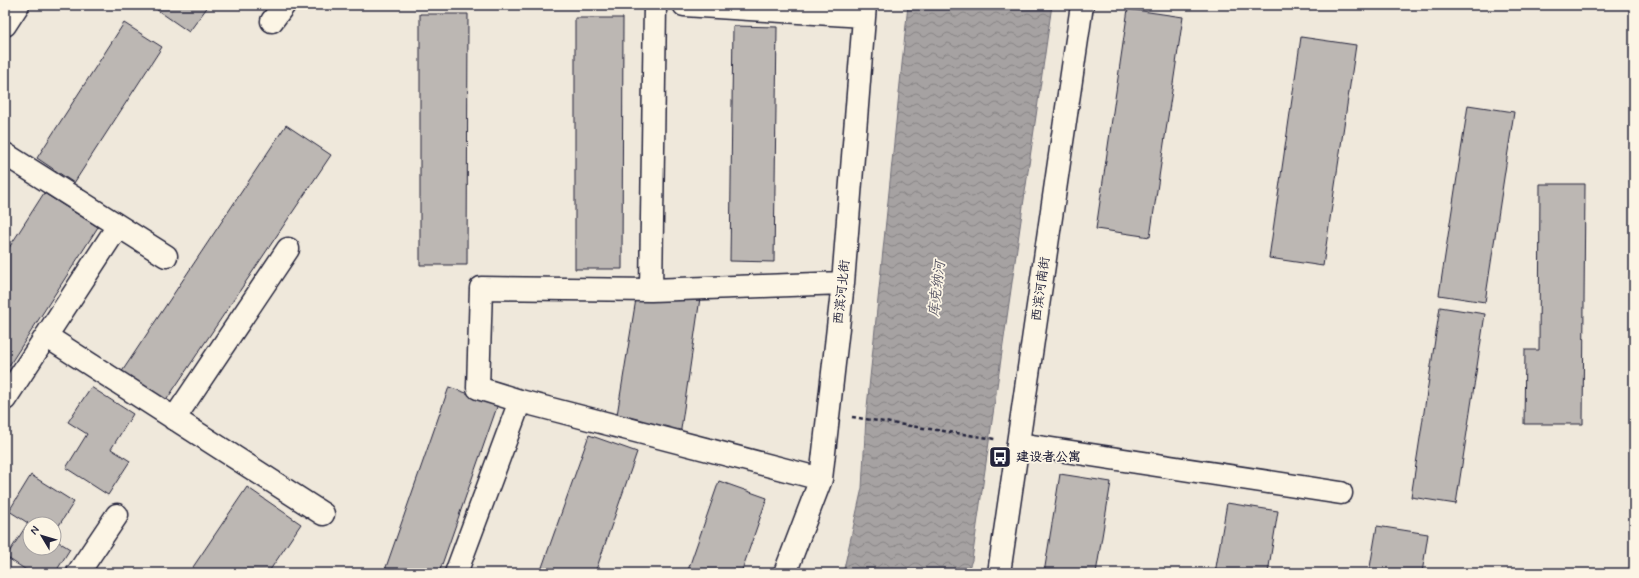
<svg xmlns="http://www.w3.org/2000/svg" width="1639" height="578" font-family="Mynerve,'LXGW WenKai TC',sans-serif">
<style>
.water{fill:url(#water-waves);stroke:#716f79}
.building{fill:#bcb7b3;stroke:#22223b}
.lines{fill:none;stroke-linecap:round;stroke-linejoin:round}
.minor-casing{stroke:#22223b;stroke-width:25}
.path{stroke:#22223b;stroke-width:2.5;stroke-dasharray:4 3;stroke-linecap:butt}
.minor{stroke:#fcf5e5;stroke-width:22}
.labels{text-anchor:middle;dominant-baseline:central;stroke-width:3.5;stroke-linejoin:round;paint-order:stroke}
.street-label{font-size:13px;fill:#22223b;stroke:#fcf5e5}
.poi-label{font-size:13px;font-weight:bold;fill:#22223b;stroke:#fcf5e5;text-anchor:start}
.water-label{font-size:14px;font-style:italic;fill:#575564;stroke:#fcf5e5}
</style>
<defs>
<pattern id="water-waves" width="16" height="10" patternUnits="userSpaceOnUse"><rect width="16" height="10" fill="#a6a2a2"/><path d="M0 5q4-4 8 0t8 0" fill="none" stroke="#878485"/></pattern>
</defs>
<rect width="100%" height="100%" fill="#efe8db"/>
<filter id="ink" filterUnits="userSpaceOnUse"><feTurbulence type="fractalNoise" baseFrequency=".025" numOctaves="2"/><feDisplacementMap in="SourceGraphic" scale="8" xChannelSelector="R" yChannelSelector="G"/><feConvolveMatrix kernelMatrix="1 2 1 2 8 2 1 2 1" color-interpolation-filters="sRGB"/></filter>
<g filter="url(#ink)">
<path class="water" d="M908,5H1052L972,560L967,573H843L862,488L866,417Z"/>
<path class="building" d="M150,5H209L189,32Z
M1128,9L1183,17L1150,237L1096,229Z
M420,14H468L467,265H420Z
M575,18H623L622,269H575Z
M124,23L162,47L74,183L37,158Z
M733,26L777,27L774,262L730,261Z
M1301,37L1356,45L1323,266L1269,258Z
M1468,105L1514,112L1485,302L1439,295Z
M286,125L331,155L163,405L119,376Z
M1540,184H1585L1583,424H1524L1525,350H1539Z
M44,193L98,227L5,372V254Z
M700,298L680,436L617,415L636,299Z
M1440,307L1485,314L1456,504L1411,497Z
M91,387L133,414L111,449L130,461L108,495L66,468L87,434L68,422Z
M449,387L498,404L439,573H384Z
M589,435L637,452L595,573H540Z
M1060,474L1111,482L1096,573H1044Z
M31,475L74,502L54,533V524H30V548H54V539L70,549L55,573H31L6,557L28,523L9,511Z
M719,481L767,498L741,573H687Z
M247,487L301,524L268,573H189Z
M1227,503L1278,511L1268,573H1215Z
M1377,526L1428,534L1422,573H1369Z"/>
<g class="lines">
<g class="minor-casing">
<path id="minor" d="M684,5L864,16
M272,21L284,5
M5,25L18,5
M5,154L166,256
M651,290L655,5
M46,336L323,514
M5,399L118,226
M174,419L288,249
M1019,444L1341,493
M821,479L520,401L478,388L481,288L651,290L843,283
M78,573L117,515
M456,573L520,401
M785,573L821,479L843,283L865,5
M999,573L1082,5"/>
</g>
<path class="path" d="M852,417L995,439"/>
<use href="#minor" class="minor"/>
</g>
</g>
<defs>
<g id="bus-square" transform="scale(1.15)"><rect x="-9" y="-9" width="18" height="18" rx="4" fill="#22223b" stroke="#fcf5e5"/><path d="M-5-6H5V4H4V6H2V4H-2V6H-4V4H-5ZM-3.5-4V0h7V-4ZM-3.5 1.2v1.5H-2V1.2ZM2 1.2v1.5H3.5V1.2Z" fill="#fff"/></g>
</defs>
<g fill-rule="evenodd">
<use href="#bus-square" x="1000" y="457"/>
</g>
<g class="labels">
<g class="street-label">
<text transform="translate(1041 289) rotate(-82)">西滨河南街</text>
<text transform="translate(842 292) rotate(-84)">西滨河北街</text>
</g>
<g class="poi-label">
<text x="1016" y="457">建设者公寓</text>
</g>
<g class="water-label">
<text transform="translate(937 289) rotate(-83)">库克纳河</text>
</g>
</g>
<rect width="1639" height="578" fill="none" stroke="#fcf5e5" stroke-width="20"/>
<rect x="10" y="10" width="1619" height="558" fill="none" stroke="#22223b" stroke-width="1.5" filter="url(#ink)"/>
<g transform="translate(42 536) rotate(308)"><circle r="19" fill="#fcf5e5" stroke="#a5a1a1"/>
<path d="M0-3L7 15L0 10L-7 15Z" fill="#22223b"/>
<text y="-6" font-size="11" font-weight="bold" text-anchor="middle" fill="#22223b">N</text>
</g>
</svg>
